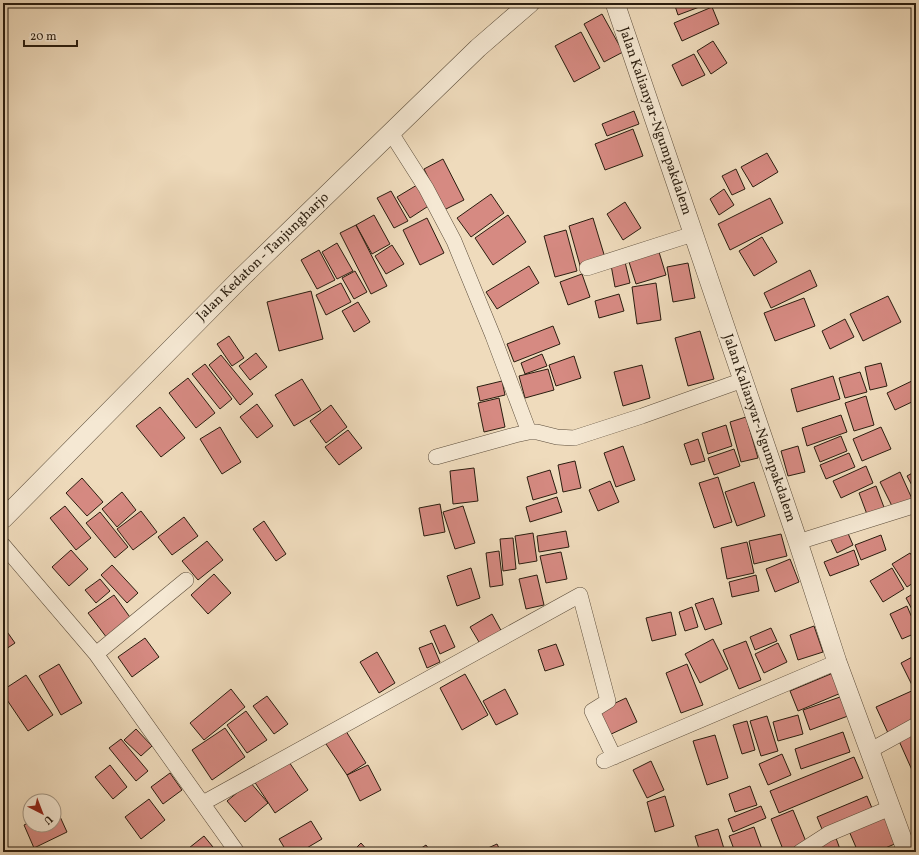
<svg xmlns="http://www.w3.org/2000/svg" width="919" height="855" font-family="Vollkorn,serif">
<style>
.building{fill:#d68a82;stroke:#2a1d0f}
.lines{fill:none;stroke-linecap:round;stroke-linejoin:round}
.minor-casing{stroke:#5b4c3a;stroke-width:16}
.tertiary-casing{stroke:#5b4c3a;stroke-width:20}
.minor{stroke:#f5e8d3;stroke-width:15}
.tertiary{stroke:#f5e8d3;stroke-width:19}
.labels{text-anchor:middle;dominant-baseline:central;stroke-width:4;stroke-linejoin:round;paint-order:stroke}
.street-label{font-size:14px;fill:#2a1d0f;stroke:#f5e8d3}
</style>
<rect width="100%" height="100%" fill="#efdbbc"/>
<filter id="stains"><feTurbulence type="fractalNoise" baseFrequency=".005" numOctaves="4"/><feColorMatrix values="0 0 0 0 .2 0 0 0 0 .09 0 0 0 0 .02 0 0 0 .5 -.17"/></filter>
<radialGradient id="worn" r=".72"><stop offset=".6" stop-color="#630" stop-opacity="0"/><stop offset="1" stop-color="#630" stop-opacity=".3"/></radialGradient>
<path class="building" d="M674,3H710L678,15Z
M712,7L719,24L682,41L674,23Z
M602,14L623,52L604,62L584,24Z
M581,32L600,68L574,82L555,46Z
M713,41L727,63L711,74L697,51Z
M694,54L705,75L682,86L672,65Z
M634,111L639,124L607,136L602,124Z
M633,129L643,156L605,170L595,144Z
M767,153L778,172L753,187L741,167Z
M443,159L464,200L444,210L424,169Z
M736,169L745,189L732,195L722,176Z
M417,185L430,205L410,218L397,197Z
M724,189L734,205L719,215L710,199Z
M391,191L408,221L394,228L377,198Z
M491,194L504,213L471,237L457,218Z
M770,198L783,223L730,250L718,224Z
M625,202L641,228L623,240L607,214Z
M374,215L390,244L372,254L356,225Z
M508,215L526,242L493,265L475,238Z
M427,218L444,253L420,265L403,230Z
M593,218L606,261L581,269L569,226Z
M356,225L387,286L371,294L340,233Z
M566,230L577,271L555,277L544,236Z
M762,237L777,262L754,276L739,251Z
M337,243L353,271L337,279L322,252Z
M392,245L404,264L386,274L375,256Z
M319,250L335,280L317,289L301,260Z
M659,252L666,275L636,284L629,262Z
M625,262L630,283L615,287L611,265Z
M688,263L695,298L673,302L667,267Z
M529,266L539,283L497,309L486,292Z
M810,270L817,286L771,308L764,293Z
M355,271L367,292L354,299L342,278Z
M582,274L590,297L568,305L560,282Z
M341,283L351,302L326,315L316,295Z
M656,283L661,320L637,324L632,287Z
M311,291L323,339L279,351L267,302Z
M619,294L624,311L599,318L595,301Z
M888,296L901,322L863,341L850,314Z
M804,298L815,326L775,341L764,313Z
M358,302L370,322L354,332L342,311Z
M845,319L854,337L830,349L822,331Z
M553,326L560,344L514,362L507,344Z
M700,331L714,379L688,386L675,338Z
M229,336L244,358L232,366L217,344Z
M256,353L267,367L250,380L239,366Z
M542,354L547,366L525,374L521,363Z
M221,355L253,394L240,405L209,365Z
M574,356L581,378L556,386L549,365Z
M881,363L887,386L870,390L865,367Z
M205,364L232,399L220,409L192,374Z
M642,365L650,398L623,406L614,372Z
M548,369L554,390L525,398L519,376Z
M860,372L867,392L845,398L839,378Z
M833,376L840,399L797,412L791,389Z
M188,378L215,413L196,428L169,393Z
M302,379L321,410L294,426L275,395Z
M916,379V400L895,410L887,393Z
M502,381L505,395L480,401L477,387Z
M866,396L874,425L854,431L845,403Z
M499,398L505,427L484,432L478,403Z
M257,404L273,426L257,438L240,417Z
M331,405L347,427L326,443L310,421Z
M160,407L185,438L161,457L136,426Z
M841,415L847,432L807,446L802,428Z
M746,417L758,458L741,462L730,422Z
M726,425L732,446L708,454L702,433Z
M220,427L241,462L222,474L200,439Z
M881,427L891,449L862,461L853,439Z
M348,430L362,448L339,465L325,447Z
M841,436L847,451L820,462L814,447Z
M698,439L705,461L691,465L684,444Z
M623,446L635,480L616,487L604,453Z
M798,446L805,472L788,476L781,451Z
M734,449L740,466L714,475L708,458Z
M849,453L855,467L826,479L820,465Z
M575,461L581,488L563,492L558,465Z
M866,466L873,483L841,498L833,481Z
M474,468L478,501L453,504L450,471Z
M550,470L557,493L533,500L527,477Z
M916,471V493L907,476Z
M900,472L913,501L894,510L880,482Z
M718,477L732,522L714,528L699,483Z
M82,478L103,502L87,516L66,493Z
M610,481L619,502L598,511L589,490Z
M754,482L765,516L737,526L725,492Z
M876,486L885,510L868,517L859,493Z
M122,492L136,510L117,527L102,509Z
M557,497L562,512L530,522L526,507Z
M440,504L445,532L424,536L419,508Z
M65,506L91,538L76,550L50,518Z
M463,506L475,543L455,549L443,512Z
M141,511L157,532L133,550L117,529Z
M100,512L128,547L115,558L86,523Z
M184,517L198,536L172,555L158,537Z
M264,521L286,554L276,561L253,529Z
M566,531L569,547L539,552L537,536Z
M847,531L853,545L837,553L830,538Z
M533,533L537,561L519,564L515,536Z
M781,534L787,556L754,564L749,541Z
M881,535L886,550L861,560L855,545Z
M513,538L516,569L503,571L500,539Z
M207,541L223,560L198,580L182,561Z
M747,542L754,573L727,579L721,548Z
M71,550L88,569L69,586L52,567Z
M854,550L859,565L830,576L824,562Z
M499,551L503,585L490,587L486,553Z
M561,552L567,579L546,583L540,556Z
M910,553L916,562V581L907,587L892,564Z
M790,559L799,582L775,592L766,569Z
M112,565L138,593L127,603L101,575Z
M471,568L480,598L457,606L447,576Z
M892,568L904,589L883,602L870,581Z
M214,574L231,593L208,614L191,595Z
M537,575L544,605L526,609L519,579Z
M756,575L759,591L732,597L729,582Z
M100,579L110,591L96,603L85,590Z
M916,592V617L906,598Z
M114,595L132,620L107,638L88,613Z
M713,598L722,624L705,630L695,604Z
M907,606L916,627V633L902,639L890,614Z
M692,607L698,627L685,631L679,612Z
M671,612L676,635L652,641L646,618Z
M492,614L503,634L482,647L470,627Z
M445,625L455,647L440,654L430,631Z
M3,626L15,643L3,651Z
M814,626L823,652L798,660L790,635Z
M771,628L777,641L755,650L750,637Z
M145,638L159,657L132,677L118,657Z
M713,639L728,669L700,683L685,654Z
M746,641L761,680L739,689L723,650Z
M432,643L440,662L427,668L419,648Z
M778,643L787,662L764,673L755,654Z
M556,644L564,665L545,671L538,650Z
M377,652L395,683L379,693L360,662Z
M916,655V686L913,687L901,663Z
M59,664L82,703L61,715L39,676Z
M687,664L703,705L681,713L666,673Z
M833,673L841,693L798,711L790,691Z
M465,674L488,715L462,730L440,688Z
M26,675L53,715L28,731L3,694V690Z
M231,689L245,707L204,740L190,723Z
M505,689L518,714L496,725L483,701Z
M916,689V720L888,733L876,707Z
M267,696L288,724L274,734L253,706Z
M840,697L848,716L810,730L803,710Z
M626,698L637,722L607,736L596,712Z
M246,711L267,740L247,753L227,725Z
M798,715L803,734L778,741L773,722Z
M767,716L778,751L761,756L750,721Z
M747,721L755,750L742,754L733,725Z
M225,728L245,757L212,780L192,750Z
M344,728L366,763L347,775L324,741Z
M136,729L152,746L141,756L124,740Z
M843,732L850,752L801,769L795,749Z
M916,733V768L912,770L899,741Z
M715,735L728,778L707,785L693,741Z
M121,739L148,771L136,781L109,748Z
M782,754L791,775L768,785L759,764Z
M854,757L863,778L779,813L770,791Z
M287,759L308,790L275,813L254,781Z
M651,761L664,790L647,798L633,770Z
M110,765L127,787L113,799L95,777Z
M368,765L381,790L360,801L347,775Z
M170,773L182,790L163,804L151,787Z
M250,782L268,803L245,822L227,801Z
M750,786L757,805L735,812L729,794Z
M665,796L674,826L655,832L647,802Z
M867,796L874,813L824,834L817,817Z
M149,799L165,820L141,839L125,817Z
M761,806L766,818L733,832L728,819Z
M57,810L67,832L34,848L24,825L30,822V825H54V811Z
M793,810L807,844L784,852L771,819Z
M886,816L897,843L876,852H858L849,831Z
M311,821L322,839L300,852H287L279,839Z
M754,827L763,852H735L729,836Z
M718,829L725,852H700L695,836Z
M204,836L217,852H184Z
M836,838L841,852H811L810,849Z
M361,843L369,852H352Z
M497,844L501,852H479Z
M426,845L431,852H415Z"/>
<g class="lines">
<g class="minor-casing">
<path id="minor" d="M391,133L426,188L454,241L493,336L529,432
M587,268L693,234
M436,457L515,435L529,432H537L557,437L574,438L642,416L743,380
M798,542L916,505
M3,545L96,654L237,852
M96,654L186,580
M869,751L916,725
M604,761L837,662
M203,803L580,595L608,701L592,711L614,757
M800,852L828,834L890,808"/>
</g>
<g class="tertiary-casing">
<path id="tertiary" d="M615,3L798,542L837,662L907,852
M3,519L240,279L478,48L530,3"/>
</g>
<use href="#minor" class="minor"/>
<use href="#tertiary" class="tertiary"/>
</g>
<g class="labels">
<g class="street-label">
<text transform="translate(655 121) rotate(71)">Jalan Kalianyar-Ngumpakdalem</text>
<text transform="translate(263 257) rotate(-44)">Jalan Kedaton - Tanjungharjo</text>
<text transform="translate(759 428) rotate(71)">Jalan Kalianyar-Ngumpakdalem</text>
</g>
</g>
<rect width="919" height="855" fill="none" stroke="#efdbbc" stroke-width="16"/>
<rect x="4" y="4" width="911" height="847" fill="none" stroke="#2a1d0f" stroke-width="2"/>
<rect x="8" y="8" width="903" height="839" fill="none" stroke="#2a1d0f"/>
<g transform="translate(42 813) rotate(138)"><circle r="19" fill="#f5e8d3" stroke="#a49785"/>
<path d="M0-3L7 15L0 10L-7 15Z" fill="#8f2418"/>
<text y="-6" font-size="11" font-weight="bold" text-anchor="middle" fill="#2a1d0f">U</text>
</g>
<path d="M24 40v6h53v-6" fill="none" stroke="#2a1d0f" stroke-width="2"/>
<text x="30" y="40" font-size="12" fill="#2a1d0f" stroke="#f5e8d3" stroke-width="3" paint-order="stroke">20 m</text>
<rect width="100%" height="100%" filter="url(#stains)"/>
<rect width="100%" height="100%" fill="url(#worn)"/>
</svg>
